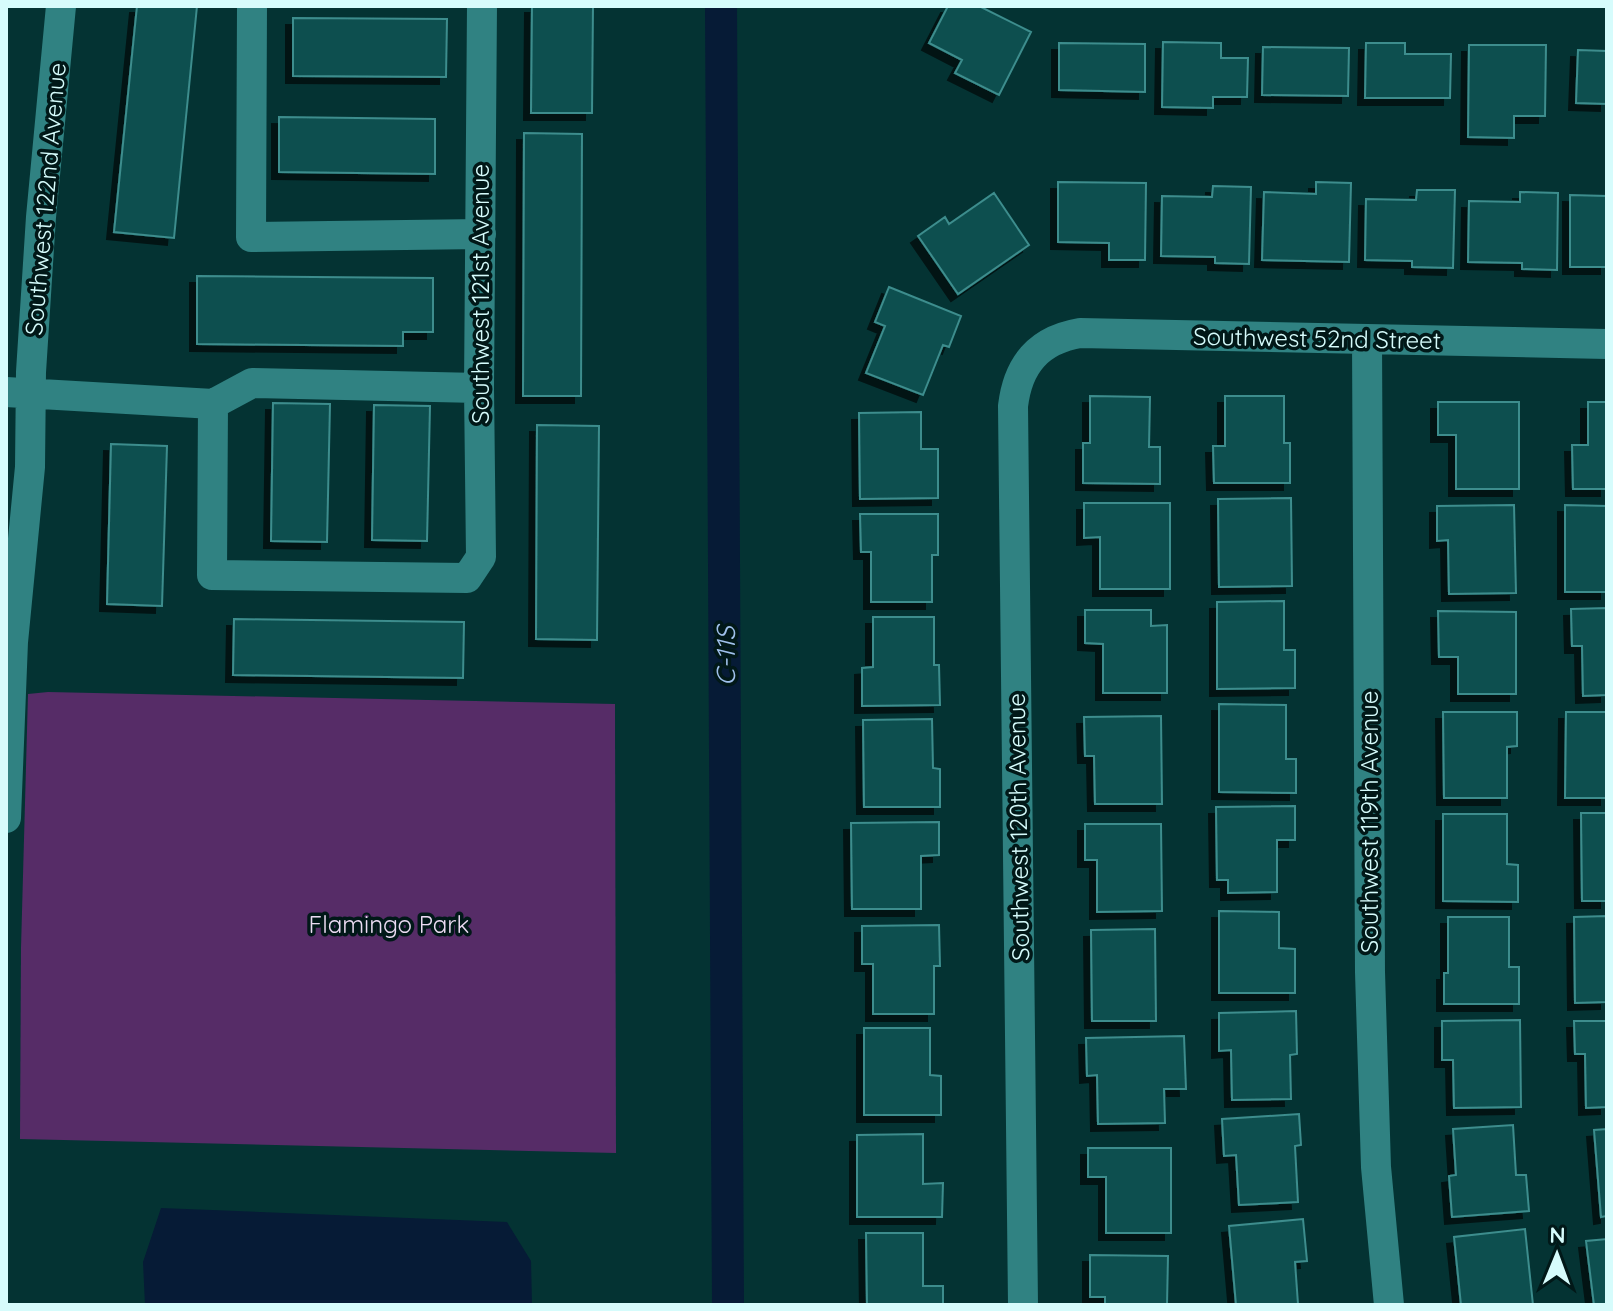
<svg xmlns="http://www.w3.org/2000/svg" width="1613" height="1311" font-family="Quicksand,sans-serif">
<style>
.green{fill:#562c67}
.water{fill:#061b36}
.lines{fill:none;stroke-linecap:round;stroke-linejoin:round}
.canal{stroke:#061b36;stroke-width:32}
.building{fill:#104f4f;stroke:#3c8d8d;stroke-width:2;filter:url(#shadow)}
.street{stroke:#308282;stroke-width:30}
.labels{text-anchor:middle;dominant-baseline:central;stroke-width:7;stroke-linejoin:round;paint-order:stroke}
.street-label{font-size:24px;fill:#d6fcfc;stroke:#011818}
.park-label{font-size:24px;fill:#ebdbf2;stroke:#011818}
.water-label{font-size:26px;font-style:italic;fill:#a0c1ec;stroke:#011818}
</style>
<defs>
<filter id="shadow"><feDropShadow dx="-7" dy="7" stdDeviation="0" flood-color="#0009"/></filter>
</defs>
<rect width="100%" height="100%" fill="#043333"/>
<path class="green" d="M48,692L615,704L616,1153L20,1139L21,948L28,694Z"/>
<path class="water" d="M161,1208L507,1222L531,1261L532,1305H145L143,1262Z"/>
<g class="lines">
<path class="canal" d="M721,6L728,1305"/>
</g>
<path class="building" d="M137,6H197L174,238L114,232Z
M532,6H593L592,113H531Z
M948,6H979L1031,32L999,95L955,73L962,60L929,43Z
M293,18L447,19L446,77L293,76Z
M1163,42L1221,43V58H1248L1247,97H1213V108L1162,107Z
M1059,43L1145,44V92L1059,90Z
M1366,43H1405V54H1451L1450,98H1365Z
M1469,45H1546L1545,116H1514V138L1468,137Z
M1263,47L1349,48L1348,96L1262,95Z
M1578,50L1607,51V104L1576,103Z
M279,117L435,119V174L279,172Z
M524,133L582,134L581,396H523Z
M1058,182L1146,183L1145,260H1109V243L1058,242Z
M1316,182L1351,183L1349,262L1262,260L1264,192L1316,194Z
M1213,186L1251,187L1249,264L1215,263V257L1161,256L1162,196L1212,197Z
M1417,190H1455L1453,268L1412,267V261L1365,260L1366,199L1416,200Z
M1520,192L1558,193L1557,270L1522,269V263L1468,262L1469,201L1520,202Z
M994,193L1029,245L958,294L918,236L945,217L949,224Z
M1570,195L1607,196V267H1570Z
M197,276L433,278V332H403V346L197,344Z
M889,287L961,316L949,347L943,345L923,395L866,373L885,326L875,322Z
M1090,396L1150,397L1149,447H1160V484L1083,483V443H1090Z
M1225,396H1284V443H1290V483H1214L1213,446H1225Z
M1438,402H1519V489H1456V435H1438Z
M1588,402H1607V489H1573L1572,445H1588Z
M273,403L330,404L327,542L271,541Z
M374,405L430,406L427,541L372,540Z
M921,412V449H938V498L860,499L859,413Z
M537,425L599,426L597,640L536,639Z
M111,444L167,446L162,606L107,604Z
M1291,498L1292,586L1219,587L1218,499Z
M1084,503H1170V589H1100V537L1084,538Z
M1514,505L1516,593L1449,594L1448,540L1437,541V506Z
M1565,505L1607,506V592H1565Z
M860,514H938V555H932V602H871V552H861Z
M1284,601V650H1295V688L1217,689V602Z
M1607,608V695L1583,696L1582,646H1572L1571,609Z
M1085,610H1151V626L1167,625V693H1103V644L1085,643Z
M1438,611L1516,612V694H1458V657H1439Z
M873,617H934V665H939L940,705L862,706V668L873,667Z
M234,619L464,622L463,678L233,675Z
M1219,704L1286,705V759H1296V793L1219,792Z
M1443,712H1517V746L1507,747V798H1444Z
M1566,712H1607V798H1565Z
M1161,716L1162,804H1095L1094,756H1085L1084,717Z
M932,719L933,768L940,769V807H864L863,720Z
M1295,806V840H1277V892L1228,893V880H1217L1216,807Z
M1581,813H1607V901H1582Z
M1443,814H1507V864L1518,865V902L1443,901Z
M939,822V855L921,856V909H852L851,823Z
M1085,824H1161L1162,911L1097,912V860H1085Z
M1219,911L1279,912V948L1295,949V993H1219Z
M1607,916V1002L1575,1003L1574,917Z
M1448,917H1509V967H1519V1004H1444V973H1448Z
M939,925L940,966H934V1014H873V964H862V926Z
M1155,929L1156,1021H1092L1091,930Z
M1296,1011L1297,1054L1290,1055L1291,1099L1232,1100L1231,1050L1219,1051V1013Z
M1520,1020L1521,1107L1454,1108L1453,1060H1442V1021Z
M1574,1021H1607V1107L1586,1108L1585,1054H1575Z
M864,1028H930V1075L941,1076V1115H864Z
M1184,1036L1186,1089H1164L1165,1123L1098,1124L1097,1075L1087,1076L1086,1038Z
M1299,1114L1301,1145L1295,1146L1298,1202L1239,1205L1236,1155L1224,1156L1222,1119Z
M1513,1125L1516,1175H1526L1529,1211L1452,1217L1449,1176L1456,1175L1453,1129Z
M1607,1129V1216L1601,1217L1594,1130Z
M923,1134V1184L943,1183L942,1217H857V1135Z
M1088,1148H1171V1233H1106V1177H1088Z
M1303,1219L1307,1261L1295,1262L1298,1304L1236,1305L1229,1226Z
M1525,1229L1533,1305H1461L1454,1237Z
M866,1233H923V1286H943V1305H867Z
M1607,1239V1305H1594L1586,1241Z
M1090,1255L1168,1256L1167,1305H1105V1297H1090Z"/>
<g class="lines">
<path class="street" d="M252,6L251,237L481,234
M1367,339L1370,972L1376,1167L1389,1305
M6,392L213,404L252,383L479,388
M213,404L212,575L467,578L481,557L479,388L482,6
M6,818L13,642L30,467L31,372L41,217L61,6
M1023,1305L1013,406C1018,364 1039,340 1080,333L1607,344"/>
</g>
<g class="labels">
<g class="street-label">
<text transform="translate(45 199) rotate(-85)">Southwest 122nd Avenue</text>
<text transform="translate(480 294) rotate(-90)">Southwest 121st Avenue</text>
<text transform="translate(1317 338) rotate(1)">Southwest 52nd Street</text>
<text transform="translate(1369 822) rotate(-90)">Southwest 119th Avenue</text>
<text transform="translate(1018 827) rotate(-91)">Southwest 120th Avenue</text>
</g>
<g class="park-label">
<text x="389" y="924">Flamingo Park</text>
</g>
<g class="water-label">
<text transform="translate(725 656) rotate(-90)">C-11S</text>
</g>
</g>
<rect width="1613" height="1311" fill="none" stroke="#d6fcfc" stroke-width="16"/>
<g transform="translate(1557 1255) rotate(1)" stroke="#011818" stroke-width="6" paint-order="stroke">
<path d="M0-6L14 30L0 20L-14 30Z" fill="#d6fcfc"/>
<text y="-12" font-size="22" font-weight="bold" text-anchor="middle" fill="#d6fcfc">N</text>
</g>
</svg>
